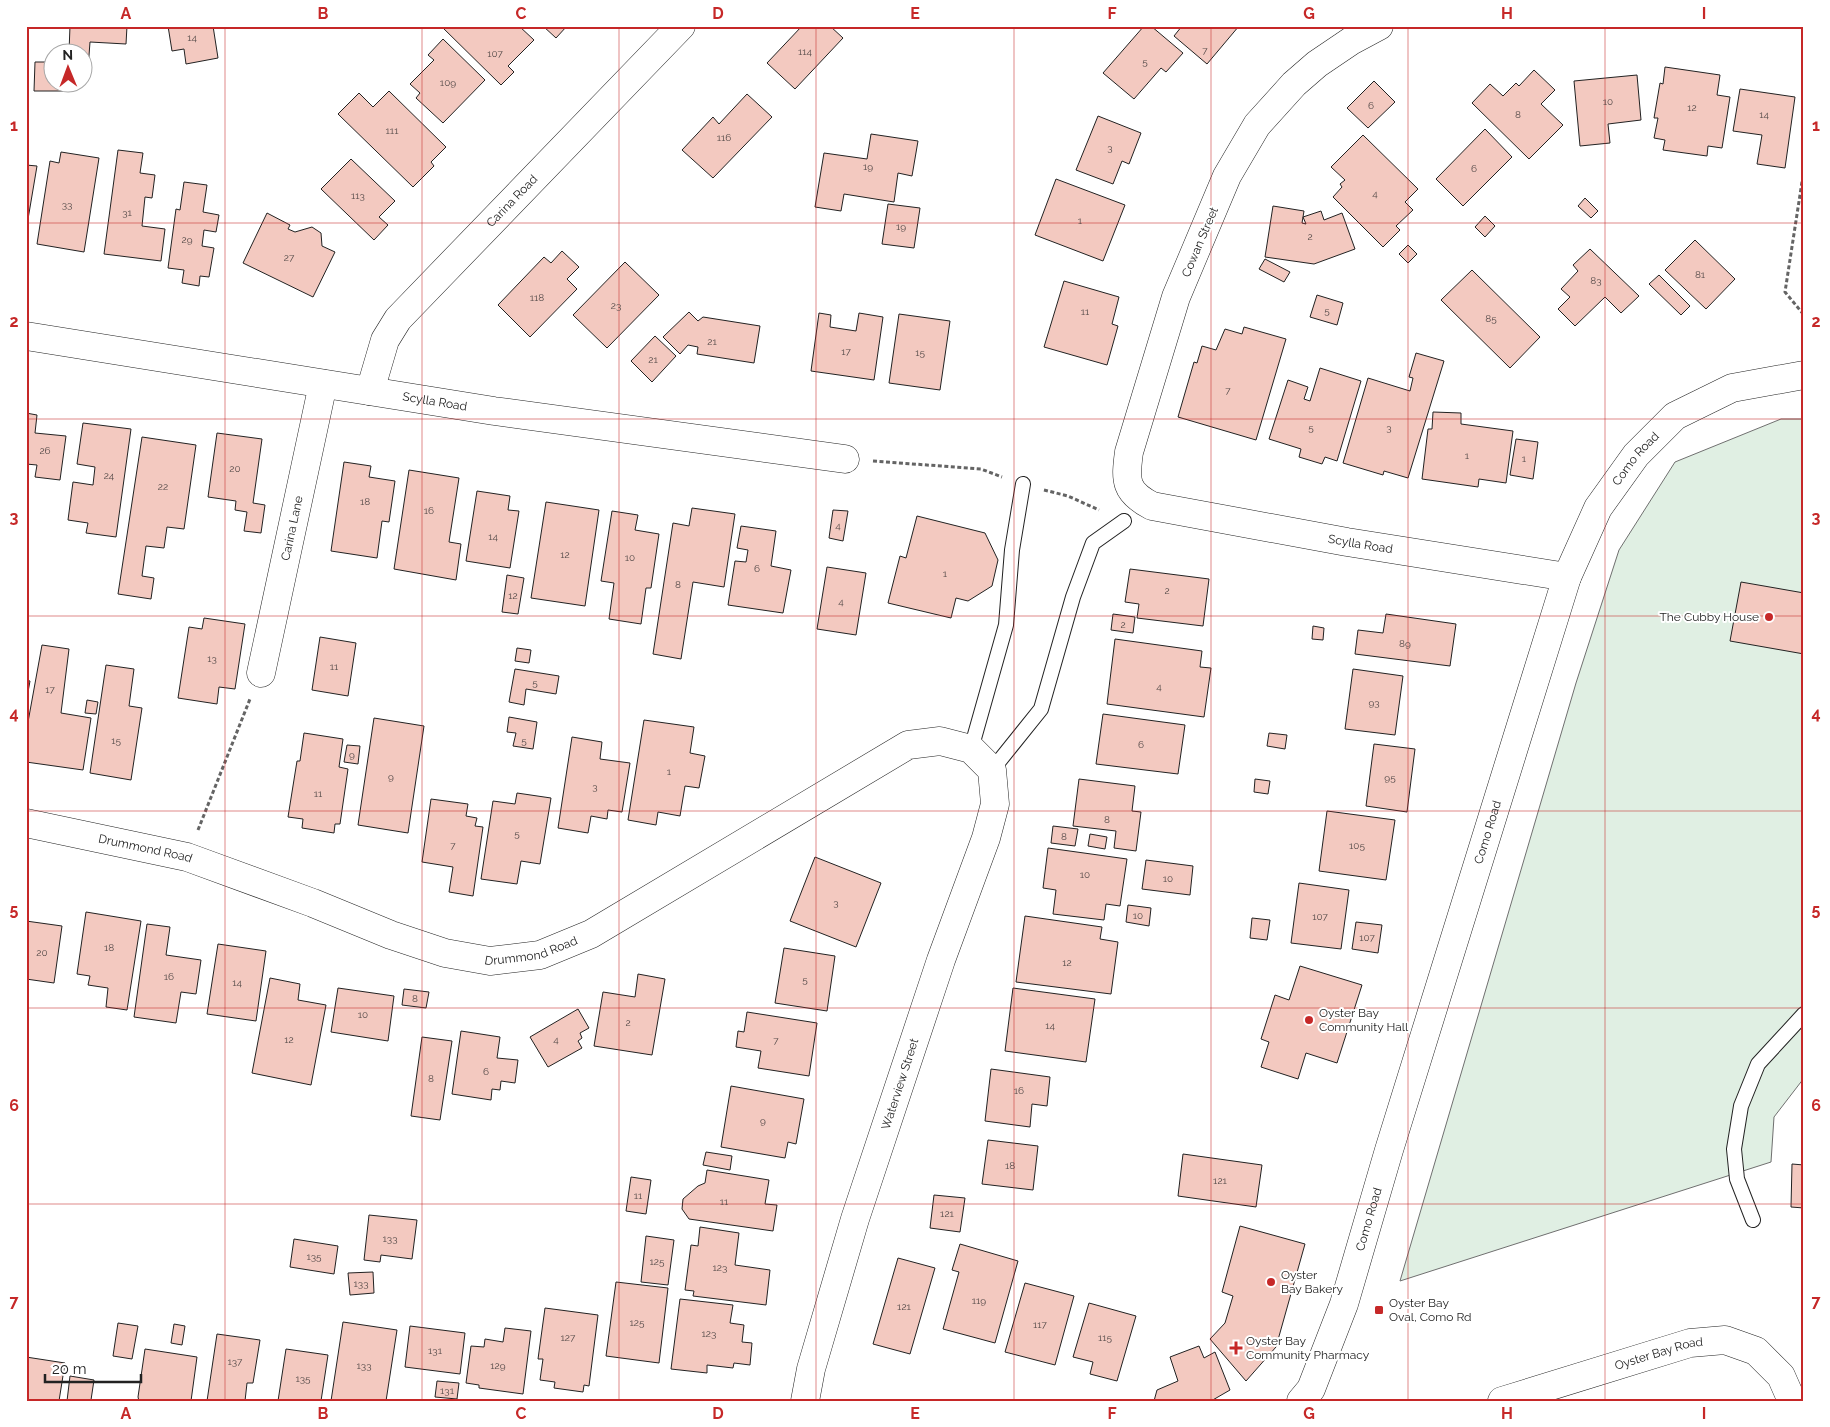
<svg xmlns="http://www.w3.org/2000/svg" width="1830" height="1427" font-family="Raleway,sans-serif">
<style>
.green{fill:#e0efe3;stroke:#6f6f6f}
.building{fill:#f3c9c0;stroke:#222}
.lines{fill:none;stroke-linecap:round;stroke-linejoin:round}
.lane-casing{stroke:#222;stroke-width:16}
.street-casing{stroke:#222;stroke-width:29}
.secondary-casing{stroke:#222;stroke-width:29}
.path{stroke:#646464;stroke-width:3;stroke-dasharray:4 2.5;stroke-linecap:butt}
.lane{stroke:#fff;stroke-width:14}
.street{stroke:#fff;stroke-width:28}
.secondary{stroke:#fff;stroke-width:28}
.grid{fill:none;stroke:#c62828;stroke-width:1;stroke-opacity:0.55}
.poi-dot{fill:#c62828;stroke:#fff;stroke-width:2}
.labels{text-anchor:middle;dominant-baseline:central;stroke-width:4;stroke-linejoin:round;paint-order:stroke}
.number-label{font-size:10px;fill:#564c4a}
.street-label{font-size:12px;fill:#222;stroke:#fff}
.poi-label{font-size:12px;fill:#222;stroke:#fff;text-anchor:start}
.neatline{fill:none;stroke:#c62828;stroke-width:2}
.grid-label{font-size:16px;text-anchor:middle;font-weight:bold;fill:#c62828}
</style>
<rect width="100%" height="100%" fill="#fff"/>
<path class="green" d="M1781,419H1804V1078L1774,1117L1771,1162L1400,1281L1576,683L1619,550L1675,462Z"/>
<path class="building" d="M70,26H127L126,44L90,42L88,69H82V52H69Z
M168,26H213L218,58L186,64L184,49L172,51Z
M441,26H519L534,40L508,66L514,72L501,85Z
M543,26H567L556,38Z
M802,26H830L843,38L795,89L767,63Z
M1144,26H1151L1183,53L1166,72L1161,68L1134,99L1103,73Z
M1182,26H1239L1207,64L1174,36Z
M443,39L485,80L443,123L416,98L420,93L410,84L434,60L428,55Z
M35,62H52V82H63V91H34Z
M1665,67L1720,75L1717,95L1730,97L1722,148L1708,146L1707,156L1663,150L1665,140L1654,138L1658,118H1654L1660,83L1663,84Z
M1534,70L1555,90L1541,104L1563,125L1529,159L1472,103L1490,84L1503,96L1516,83L1519,86Z
M1637,75L1641,120L1608,124L1610,143L1580,146L1574,81Z
M1374,81L1395,102L1368,128L1347,108Z
M1740,89L1795,97L1785,168L1757,164L1762,135L1733,131Z
M389,91L446,147L431,162L434,166L413,187L338,114L359,93L373,107Z
M747,94L772,117L713,178L682,150L713,117L719,124Z
M1098,116L1141,133L1129,164L1122,161L1113,184L1076,170Z
M1485,129L1512,157L1463,206L1436,179Z
M871,134L918,141L912,176L898,173L894,202L844,194L841,211L815,207L824,153L867,159Z
M1363,135L1418,189L1405,202L1413,210L1396,226L1400,230L1383,247L1333,197L1342,187L1340,184L1345,180L1331,167Z
M118,150L143,153L140,173L155,175L152,198L145,197L142,226L165,229L161,261L104,254Z
M61,152L99,158L84,252L37,244L50,161L59,163Z
M351,159L395,201L379,217L388,225L374,240L321,189Z
M26,165L37,166L26,231Z
M1056,179L1125,205L1103,261L1035,235Z
M184,182L207,185L203,212L219,215L216,232L204,230L202,246L214,248L209,277L200,276L199,286L182,283L184,270L168,268L176,209L180,210Z
M1585,198L1598,211L1591,218L1578,206Z
M888,204L920,208L914,248L882,244Z
M1273,206L1304,211L1302,223L1306,224L1303,217L1321,211L1324,220L1342,213L1355,249L1314,264L1265,257Z
M267,213L290,225L288,229L295,232L312,227L321,233L322,246L335,252L313,297L243,263Z
M1485,216L1495,226L1485,237L1475,227Z
M1695,240L1735,279L1706,309L1665,270Z
M1408,245L1417,254L1408,263L1399,254Z
M1590,249L1639,296L1621,313L1605,297L1575,326L1558,309L1570,297L1561,289L1578,271L1573,265Z
M562,251L579,267L567,279L577,289L530,337L498,305L544,257L551,263Z
M1265,259L1290,272L1284,282L1259,269Z
M625,262L659,295L607,348L573,315Z
M1472,270L1540,337L1510,368L1441,300Z
M1659,275L1690,306L1681,315L1649,284Z
M1064,281L1119,297L1112,324L1118,326L1107,365L1044,347Z
M1317,295L1343,303L1337,325L1310,317Z
M689,312L698,321L703,317L760,326L754,363L697,354L698,347L688,345L680,354L663,337Z
M819,313L831,315L830,327L856,331L859,313L883,317L874,380L811,371Z
M899,314L950,321L940,390L889,383Z
M1244,327L1286,339L1256,440L1178,417L1194,362L1197,363L1202,346L1216,350L1225,329L1242,334Z
M655,336L676,356L652,382L631,361Z
M1416,353L1444,361L1408,478L1384,471L1383,475L1343,463L1368,378L1410,391L1413,378L1409,377Z
M1320,368L1361,381L1337,461L1325,457L1322,464L1299,457L1301,449L1269,439L1288,380L1308,387L1304,399L1310,401Z
M1433,412L1461,413V424L1513,431L1506,483L1479,479L1478,487L1422,479L1428,429H1432Z
M26,413L37,415L35,433L66,436L60,480L35,477L37,465L26,464Z
M83,423L131,429L116,537L86,533L88,523L68,520L73,482L93,485L95,467L77,464Z
M217,433L262,439L253,503L265,505L261,533L244,531L247,512L235,510L236,501L208,497Z
M142,437L196,445L184,529L167,527L164,548L146,546L142,576L154,578L151,599L118,594Z
M1516,439L1538,442L1533,479L1510,475Z
M344,462L371,466L369,477L395,481L389,522L382,521L377,558L331,551Z
M409,470L459,478L449,542L461,544L456,580L394,569Z
M477,491L510,496L508,510L519,511L510,568L466,561Z
M546,502L599,510L585,606L531,598Z
M692,508L735,514L724,587L693,582L681,659L653,654L673,523L689,526Z
M833,510L848,511L843,541L829,538Z
M612,511L638,515L635,530L659,534L651,588H646L641,624L609,619L614,583L601,581Z
M917,516L985,533L998,560L992,586L968,601L956,598L951,618L888,603L900,556L906,558Z
M741,526L776,531L771,566L791,570L783,613L728,605L735,561L746,562L748,550L737,548Z
M827,567L866,573L856,635L817,629Z
M1130,569L1209,579L1203,626L1137,618L1139,604L1125,602Z
M507,575L524,578L518,614L502,612Z
M1741,582L1804,593V654L1730,641Z
M1113,614L1135,617L1133,633L1111,630Z
M1386,614L1456,624L1450,666L1355,654L1358,630L1383,633Z
M204,618L245,624L235,689L219,687L217,704L178,698L189,627L202,629Z
M1313,626L1324,628L1323,640L1312,639Z
M320,637L356,643L348,696L312,690Z
M1115,639L1202,651L1200,667L1211,668L1204,717L1107,704Z
M42,645L69,649L61,713L91,718L83,770L26,762V733Z
M517,648L531,650L529,663L515,661Z
M106,665L134,669L129,706L142,708L131,780L90,773Z
M515,669L559,676L556,694L526,689L524,705L509,702Z
M1353,669L1403,676L1395,735L1345,729Z
M26,680L30,681L26,703Z
M87,700L98,702L96,714L85,713Z
M1103,714L1185,725L1178,774L1096,764Z
M509,717L537,722L533,749L513,746L516,733L507,732Z
M374,718L424,726L408,833L358,825Z
M644,720L694,727L690,753L705,756L699,788L685,786L680,816L658,812L656,825L628,820Z
M304,733L343,739L339,767L348,769L340,824H335L334,833L302,828L303,819L288,817L297,761H300Z
M1269,733L1287,735L1285,749L1267,746Z
M572,737L602,742L600,759L630,763L622,812L608,810L607,819L591,816L588,833L558,828Z
M1374,744L1415,749L1407,812L1366,806Z
M347,745L360,746L358,764L344,762Z
M1079,779L1135,786L1132,811L1141,812L1136,851L1114,848L1116,831L1073,826Z
M1255,779L1270,781L1268,794L1254,792Z
M517,793L551,798L540,864L521,861L517,884L481,879L493,801L515,804Z
M431,799L468,804L466,816L477,818L475,826L483,827L473,896L449,892L453,867L422,862Z
M1327,811L1395,820L1386,880L1319,871Z
M1053,826L1078,829L1075,846L1051,843Z
M1090,834L1107,837L1105,849L1088,846Z
M1048,848L1127,859L1120,906L1106,904L1104,920L1053,914L1056,890L1043,888Z
M815,857L881,883L856,947L790,921Z
M1146,860L1193,866L1190,895L1142,889Z
M1299,883L1349,890L1341,949L1291,943Z
M1128,905L1151,908L1149,926L1126,922Z
M86,912L141,921L127,1010L106,1007L108,988L88,985L90,976L77,974Z
M1025,916L1102,927L1100,939L1118,942L1111,994L1016,982Z
M1252,918L1270,920L1267,940L1250,938Z
M26,921L62,926L54,983L26,979Z
M1356,922L1382,925L1378,953L1352,949Z
M147,924L170,927L166,955L201,960L196,994L181,992L176,1023L134,1017Z
M218,944L266,951L256,1021L207,1014Z
M784,948L835,956L827,1011L775,1003Z
M1300,966L1362,985L1337,1063L1306,1053L1298,1079L1261,1067L1269,1042L1261,1039L1275,995L1289,1000Z
M638,974L665,979L652,1055L594,1046L603,992L635,997Z
M270,978L300,984L298,1000L326,1005L311,1085L252,1073Z
M338,988L394,996L388,1041L331,1032Z
M1013,988L1095,999L1086,1062L1005,1051Z
M404,989L429,992L426,1008L402,1005Z
M578,1009L589,1028L580,1033L582,1038L578,1041L582,1048L548,1067L530,1037Z
M747,1012L817,1023L809,1076L758,1068L761,1051L736,1047L738,1031L744,1032Z
M461,1031L500,1037L497,1058L518,1060L515,1083L501,1081L500,1090L492,1089L491,1100L452,1094Z
M422,1037L452,1041L440,1120L411,1116Z
M991,1069L1050,1077L1047,1106L1032,1104L1030,1127L985,1121Z
M731,1086L804,1099L796,1144L788,1142L785,1158L721,1147Z
M988,1140L1038,1146L1033,1190L982,1184Z
M706,1152L732,1156L730,1170L703,1165Z
M1183,1154L1262,1165L1256,1207L1178,1196Z
M1792,1164L1804,1165V1208L1791,1207Z
M707,1170L769,1180L765,1204L777,1205L773,1231L689,1219L682,1209L683,1199L698,1186L705,1183Z
M631,1177L651,1180L646,1214L626,1211Z
M934,1195L965,1198L960,1232L930,1228Z
M369,1215L417,1220L412,1259L381,1255L380,1262L364,1260Z
M1240,1226L1305,1244L1276,1347L1246,1381L1210,1339L1225,1323L1233,1296L1222,1292Z
M700,1227L739,1233L735,1265L770,1270L766,1305L693,1296L694,1291L685,1290L691,1245L698,1246Z
M646,1236L674,1240L668,1285L641,1282Z
M294,1239L338,1246L334,1274L290,1267Z
M960,1244L1018,1261L995,1343L943,1329L959,1272L952,1270Z
M898,1258L935,1268L910,1354L873,1344Z
M373,1272L374,1293L350,1295L348,1273Z
M616,1282L668,1288L659,1363L606,1356Z
M1025,1283L1074,1296L1055,1365L1005,1352Z
M680,1299L733,1305L730,1323L744,1325L742,1342L752,1343L750,1365L734,1363L733,1368L707,1365V1373L671,1369Z
M1089,1303L1136,1316L1117,1381L1090,1374L1093,1362L1073,1357Z
M545,1308L598,1315L589,1386L584,1385L583,1392L554,1388L555,1382L540,1380L543,1359H538Z
M343,1322L397,1330L386,1401H331Z
M118,1323L138,1326L132,1359L113,1356Z
M174,1324L185,1326L182,1345L171,1343Z
M410,1326L465,1333L460,1374L405,1367Z
M505,1328L531,1331L523,1394L479,1388V1385L466,1383L471,1346L484,1347L485,1339L503,1342Z
M217,1334L260,1340L253,1383H247L245,1401H207Z
M1199,1346L1204,1358L1215,1352L1230,1390L1211,1401H1154L1157,1390L1178,1381L1170,1357Z
M145,1349L197,1357L191,1401H139L138,1397Z
M286,1349L328,1355L321,1401H278Z
M26,1357L65,1363L59,1401H26Z
M70,1376L94,1380L91,1400L96,1401H67Z
M437,1381L459,1383L457,1399L435,1397Z"/>
<g class="lines">
<g class="lane-casing">
<path id="lane" d="M971,749L1006,625L1012,550L1023,484
M992,770L1041,709L1073,597L1093,543L1124,521
M1753,1220L1737,1179L1734,1149L1741,1106L1758,1064L1804,1014"/>
</g>
<g class="street-casing">
<g id="street">
<path id="s1" d="M1379,26L1351,41L1317,64L1294,84L1257,125L1227,176L1176,297L1129,452C1125,481 1125,492 1152,506L1347,542L1567,577"/>
<path id="s2" d="M26,336L494,411L845,459"/>
<path id="s3" d="M370,391L385,340L398,319L681,26"/>
<path id="s4" d="M261,673L323,384"/>
<path id="s5" d="M26,823L187,857L313,903L391,935L445,953L490,961L540,955L591,934L908,745L940,741L971,749L992,770L995,804L986,838L941,960L855,1219L811,1369L805,1401"/>
<path id="s6" d="M1502,1401L1690,1343L1725,1340L1756,1351L1781,1376L1792,1401"/>
</g>
</g>
<g class="secondary-casing">
<g id="secondary">
<path id="s7" d="M1301,1401L1311,1389L1344,1304L1389,1150L1567,577L1598,508L1636,455L1675,416L1732,388L1804,375"/>
</g>
</g>
<path class="path" d="M1804,169L1785,292L1804,315
M873,461L981,469L1002,477
M1044,490L1068,496L1099,510
M198,830L250,699"/>
<use href="#lane" class="lane"/>
<use href="#street" class="street"/>
<use href="#secondary" class="secondary"/>
</g>
<path class="grid" d="M225,26V1401M422,26V1401M619,26V1401M816,26V1401M1014,26V1401M1211,26V1401M1408,26V1401M1605,26V1401M26,223H1804M26,419H1804M26,616H1804M26,811H1804M26,1008H1804M26,1204H1804"/>
<g class="poi-dot">
<circle cx="1769" cy="617" r="5"/>
<circle cx="1309" cy="1020" r="5"/>
<circle cx="1271" cy="1282" r="5"/>
<rect x="1374" y="1305" width="10" height="10" rx="2.5"/>
<path d="M1233.5 1340.5h5v5h5v5h-5v5h-5v-5h-5v-5h5z"/>
</g>
<g class="labels">
<g class="number-label">
<text x="192" y="37">14</text>
<text x="1205" y="50">7</text>
<text x="805" y="51">114</text>
<text x="495" y="53">107</text>
<text x="1145" y="61">5</text>
<text x="448" y="82">109</text>
<text x="1608" y="101">10</text>
<text x="1371" y="105">6</text>
<text x="1692" y="107">12</text>
<text x="1518" y="114">8</text>
<text x="1764" y="114">14</text>
<text x="392" y="130">111</text>
<text x="724" y="137">116</text>
<text x="1110" y="147">3</text>
<text x="868" y="166">19</text>
<text x="1474" y="168">6</text>
<text x="1375" y="193">4</text>
<text x="358" y="195">113</text>
<text x="67" y="204">33</text>
<text x="127" y="212">31</text>
<text x="1080" y="220">1</text>
<text x="901" y="226">19</text>
<text x="1310" y="236">2</text>
<text x="187" y="239">29</text>
<text x="289" y="257">27</text>
<text x="1700" y="274">81</text>
<text x="1596" y="280">83</text>
<text x="537" y="297">118</text>
<text x="616" y="305">23</text>
<text x="1327" y="310">5</text>
<text x="1085" y="311">11</text>
<text x="1491" y="318">85</text>
<text x="712" y="341">21</text>
<text x="846" y="351">17</text>
<text x="920" y="352">15</text>
<text x="653" y="359">21</text>
<text x="1228" y="390">7</text>
<text x="1311" y="427">5</text>
<text x="1389" y="427">3</text>
<text x="45" y="450">26</text>
<text x="1467" y="455">1</text>
<text x="1524" y="458">1</text>
<text x="235" y="468">20</text>
<text x="109" y="475">24</text>
<text x="163" y="486">22</text>
<text x="365" y="501">18</text>
<text x="429" y="510">16</text>
<text x="838" y="525">4</text>
<text x="493" y="536">14</text>
<text x="565" y="554">12</text>
<text x="630" y="557">10</text>
<text x="757" y="568">6</text>
<text x="945" y="573">1</text>
<text x="678" y="584">8</text>
<text x="1167" y="590">2</text>
<text x="513" y="595">12</text>
<text x="841" y="601">4</text>
<text x="1123" y="624">2</text>
<text x="1405" y="643">89</text>
<text x="212" y="658">13</text>
<text x="334" y="666">11</text>
<text x="535" y="682">5</text>
<text x="1159" y="686">4</text>
<text x="50" y="689">17</text>
<text x="1374" y="702">93</text>
<text x="116" y="740">15</text>
<text x="524" y="740">5</text>
<text x="1141" y="744">6</text>
<text x="352" y="754">9</text>
<text x="669" y="771">1</text>
<text x="391" y="776">9</text>
<text x="1390" y="777">95</text>
<text x="595" y="786">3</text>
<text x="318" y="793">11</text>
<text x="1107" y="819">8</text>
<text x="517" y="833">5</text>
<text x="1064" y="836">8</text>
<text x="453" y="845">7</text>
<text x="1357" y="845">105</text>
<text x="1085" y="874">10</text>
<text x="1168" y="878">10</text>
<text x="836" y="902">3</text>
<text x="1138" y="915">10</text>
<text x="1320" y="916">107</text>
<text x="1367" y="937">107</text>
<text x="109" y="947">18</text>
<text x="42" y="952">20</text>
<text x="1067" y="962">12</text>
<text x="169" y="976">16</text>
<text x="805" y="979">5</text>
<text x="237" y="982">14</text>
<text x="415" y="998">8</text>
<text x="363" y="1014">10</text>
<text x="628" y="1022">2</text>
<text x="1050" y="1025">14</text>
<text x="289" y="1039">12</text>
<text x="556" y="1039">4</text>
<text x="776" y="1040">7</text>
<text x="486" y="1071">6</text>
<text x="431" y="1078">8</text>
<text x="1019" y="1090">16</text>
<text x="763" y="1120">9</text>
<text x="1010" y="1165">18</text>
<text x="1220" y="1180">121</text>
<text x="638" y="1195">11</text>
<text x="724" y="1201">11</text>
<text x="947" y="1213">121</text>
<text x="390" y="1238">133</text>
<text x="314" y="1256">135</text>
<text x="657" y="1261">125</text>
<text x="720" y="1267">123</text>
<text x="361" y="1283">133</text>
<text x="979" y="1300">119</text>
<text x="904" y="1306">121</text>
<text x="637" y="1322">125</text>
<text x="1040" y="1324">117</text>
<text x="709" y="1333">123</text>
<text x="568" y="1337">127</text>
<text x="1105" y="1337">115</text>
<text x="435" y="1350">131</text>
<text x="235" y="1361">137</text>
<text x="364" y="1365">133</text>
<text x="498" y="1365">129</text>
<text x="303" y="1378">135</text>
<text x="447" y="1390">131</text>
</g>
<g class="street-label">
<text stroke="none"><textPath href="#s3" startOffset="242">Carina Road</textPath></text>
<text transform="translate(1200 242) rotate(-67)">Cowan Street</text>
<text stroke="none"><textPath href="#s2" startOffset="414">Scylla Road</textPath></text>
<text stroke="none"><textPath href="#s7" startOffset="1005">Como Road</textPath></text>
<text stroke="none"><textPath href="#s4" startOffset="148">Carina Lane</textPath></text>
<text stroke="none"><textPath href="#s1" startOffset="788">Scylla Road</textPath></text>
<text stroke="none"><textPath href="#s7" startOffset="600">Como Road</textPath></text>
<text stroke="none"><textPath href="#s5" startOffset="122">Drummond Road</textPath></text>
<text stroke="none"><textPath href="#s5" startOffset="528">Drummond Road</textPath></text>
<text transform="translate(900 1084) rotate(-72)">Waterview Street</text>
<text stroke="none"><textPath href="#s7" startOffset="195">Como Road</textPath></text>
<text stroke="none"><textPath href="#s6" startOffset="164">Oyster Bay Road</textPath></text>
</g>
<g class="poi-label">
<text x="1759" y="617" text-anchor="end">The Cubby House</text>
<text x="1319" y="1013">Oyster Bay<tspan x="1319" dy="14">Community Hall</tspan></text>
<text x="1281" y="1275">Oyster<tspan x="1281" dy="14">Bay Bakery</tspan></text>
<text x="1389" y="1303">Oyster Bay<tspan x="1389" dy="14">Oval, Como Rd</tspan></text>
<text x="1246" y="1341">Oyster Bay<tspan x="1246" dy="14">Community Pharmacy</tspan></text>
</g>
</g>
<rect width="1830" height="1427" fill="none" stroke="#ffffff" stroke-width="55"/>
<g transform="translate(68 68) rotate(359)"><circle r="24" fill="#ffffff" stroke="#a7a7a7"/>
<path d="M0-4L9 19L0 12L-9 19Z" fill="#c62828"/>
<text y="-8" font-size="14" font-weight="bold" text-anchor="middle" fill="#222222">N</text>
</g>
<path d="M45 1374v8h96v-8" fill="none" stroke="#222222" stroke-width="2.5"/>
<text x="52" y="1374" font-size="15" fill="#222222" stroke="#ffffff" stroke-width="4" paint-order="stroke">20 m</text>
<rect x="28" y="28" width="1774" height="1372" class="neatline"/>
<g class="grid-label">
<text x="126" y="19">A</text>
<text x="323" y="19">B</text>
<text x="521" y="19">C</text>
<text x="718" y="19">D</text>
<text x="915" y="19">E</text>
<text x="1112" y="19">F</text>
<text x="1309" y="19">G</text>
<text x="1507" y="19">H</text>
<text x="1704" y="19">I</text>
<text x="14" y="131">1</text>
<text x="1816" y="131">1</text>
<text x="14" y="327">2</text>
<text x="1816" y="327">2</text>
<text x="14" y="523">3</text>
<text x="1816" y="523">3</text>
<text x="14" y="719">4</text>
<text x="1816" y="719">4</text>
<text x="14" y="915">5</text>
<text x="1816" y="915">5</text>
<text x="14" y="1111">6</text>
<text x="1816" y="1111">6</text>
<text x="14" y="1307">7</text>
<text x="1816" y="1307">7</text>
<text x="126" y="1419">A</text>
<text x="323" y="1419">B</text>
<text x="521" y="1419">C</text>
<text x="718" y="1419">D</text>
<text x="915" y="1419">E</text>
<text x="1112" y="1419">F</text>
<text x="1309" y="1419">G</text>
<text x="1507" y="1419">H</text>
<text x="1704" y="1419">I</text>
</g>
</svg>
